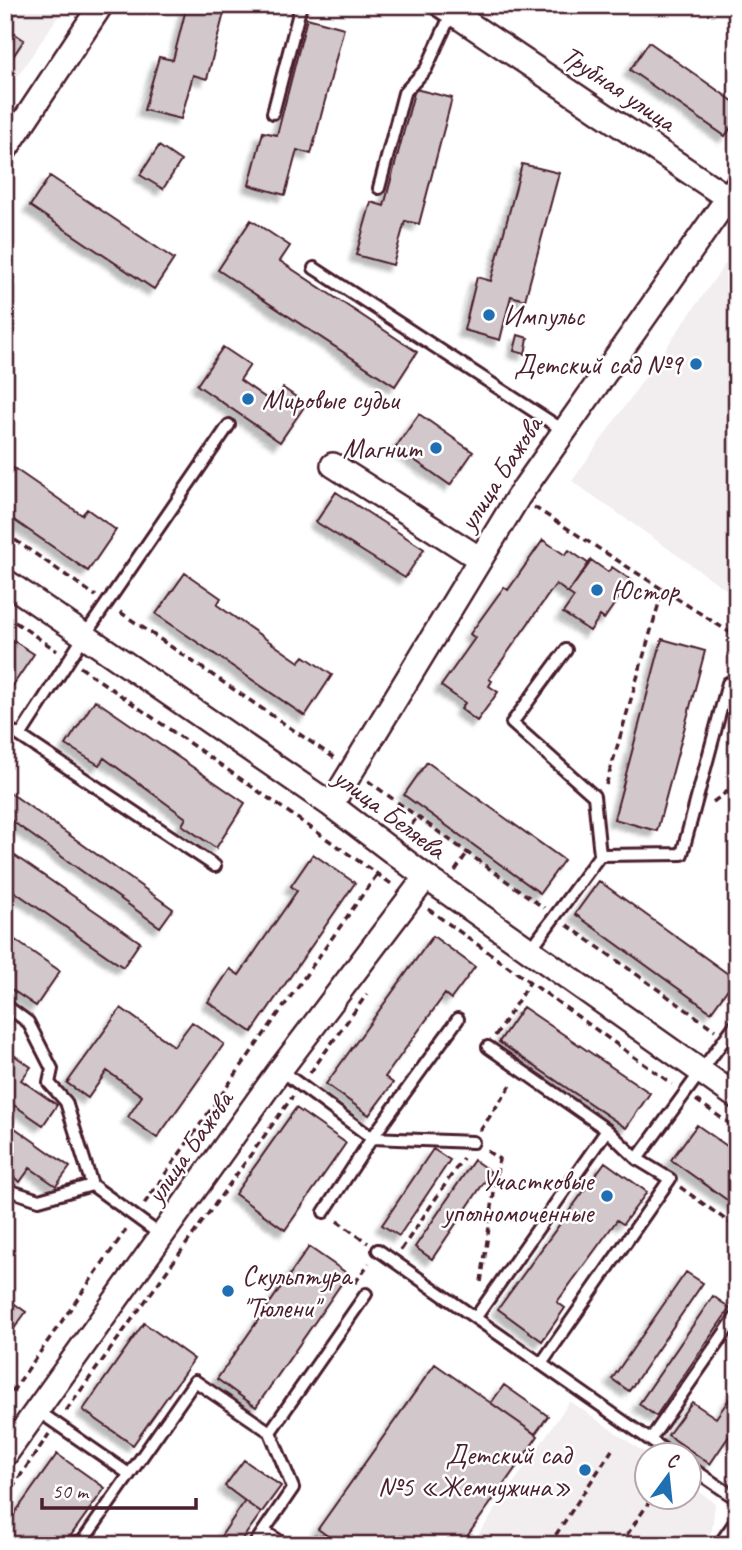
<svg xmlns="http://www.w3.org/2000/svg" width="742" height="1550" font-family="Caveat,sans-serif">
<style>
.built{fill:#f2eeef}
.building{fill:#d2c7cb;stroke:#4a1f2b;stroke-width:2;filter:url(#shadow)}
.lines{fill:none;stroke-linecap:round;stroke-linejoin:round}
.lane-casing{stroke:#4a1f2b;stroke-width:16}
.street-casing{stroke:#4a1f2b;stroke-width:28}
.path{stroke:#4a1f2b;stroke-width:3.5;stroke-dasharray:7 5;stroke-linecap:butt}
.lane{stroke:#fff;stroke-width:10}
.street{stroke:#fff;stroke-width:23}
.poi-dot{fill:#1f6fb2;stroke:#fff;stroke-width:2.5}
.labels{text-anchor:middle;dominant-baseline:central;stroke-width:5;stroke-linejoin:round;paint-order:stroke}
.street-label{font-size:28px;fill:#4a1f2b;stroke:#fff}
.poi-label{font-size:28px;fill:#4a1f2b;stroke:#fff;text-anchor:start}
</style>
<defs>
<filter id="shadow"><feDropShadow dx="-6" dy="6" stdDeviation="2" flood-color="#0004"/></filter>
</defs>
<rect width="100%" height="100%" fill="#fff"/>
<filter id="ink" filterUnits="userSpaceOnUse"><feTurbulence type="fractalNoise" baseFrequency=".0143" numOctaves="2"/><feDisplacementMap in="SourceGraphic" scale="14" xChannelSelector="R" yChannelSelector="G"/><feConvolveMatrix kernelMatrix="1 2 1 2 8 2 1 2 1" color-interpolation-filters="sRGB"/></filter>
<g filter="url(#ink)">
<path class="built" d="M5,5H66L15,80L5,81Z
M737,247V597L572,481Z
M570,1401L648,1455V1498H690V1485L715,1503L712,1530L702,1545H471Z"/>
<path class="building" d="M187,5H226L207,79L193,75L181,119L144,110L159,57L173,60Z
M307,18L344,28L311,154L297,150L285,195L249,185L263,132L277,135Z
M5,27L24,40L8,64L5,62Z
M649,42L737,104V119L725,136L630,70Z
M415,89L452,98L419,224L405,221L393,265L356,255L371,202L384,206Z
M159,146L181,161L163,189L140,175Z
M522,164L559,173L525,300L511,296L500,340L464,330L477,277L491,281Z
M50,176L174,259L154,289L30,206Z
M251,220L290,246L280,261L417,352L395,386L218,270Z
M518,335L528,338L525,354L514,351Z
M223,347L250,365L240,380L273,403L283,388L306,404L280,442L197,385Z
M419,414L473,452L450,485L396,447Z
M5,462L82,515L87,509L116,530L88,571L5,514Z
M336,492L424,549L405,578L316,522Z
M543,540L565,555L569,550L589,564L568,593L556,584L489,679L492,681L489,686L498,692L477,721L461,709L465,703L441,686L475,638L470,634L504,587L508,590Z
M591,560L608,572L612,567L631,580L604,619L600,616L590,631L563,613L574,597L568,593Z
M185,573L221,598L217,605L299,662L304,656L332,675L305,716L156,614Z
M5,635L34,654L5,697Z
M662,639L705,651L657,831L614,819Z
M95,700L245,803L216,848L182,825L186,818L104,758L99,765L66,745Z
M427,762L564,860L540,893L404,795Z
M5,789L173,909L160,927L5,816Z
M5,849L140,942L123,967L5,885Z
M313,854L355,883L252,1032L208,1002L230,969L239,975L297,891L291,886Z
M599,881L735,979L711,1012L575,914Z
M5,933L60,971L36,1006L5,985Z
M433,936L475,967L451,999L445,994L385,1077L393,1083L369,1115L326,1084Z
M523,1007L650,1093L626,1128L499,1042Z
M121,1008L174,1046L192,1022L224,1044L157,1138L128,1117L142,1096L107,1071L88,1098L67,1083Z
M5,1049L31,1067L21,1080L57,1105L43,1125L5,1099Z
M296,1108L346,1143L285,1230L235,1194Z
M5,1121L70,1167L56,1186L30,1168L20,1182L5,1171Z
M697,1125L737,1153V1207L671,1160Z
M433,1149L450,1160L399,1236L382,1225Z
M474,1160L491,1172L432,1259L415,1247Z
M605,1162L647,1192L623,1224L617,1220L557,1302L565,1308L542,1341L498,1309Z
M309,1247L348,1274L256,1407L217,1379Z
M686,1272L703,1283L629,1391L612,1379Z
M713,1296L730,1308L656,1416L639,1404Z
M5,1297L26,1312L5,1341Z
M144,1323L194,1359L133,1445L83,1410Z
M435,1364L538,1436L461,1545H340L318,1529Z
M504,1385L548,1416L535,1434L491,1403Z
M737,1388V1441L729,1436L710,1464L668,1435L692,1402L716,1418Z
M57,1454L105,1488L64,1545H5V1527Z
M244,1460L281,1486L261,1513L225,1486Z
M245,1501L261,1513L238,1545H215Z"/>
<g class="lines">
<g class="lane-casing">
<path id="lane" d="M273,113L301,5
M379,188L404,93L426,69L452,12
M314,268L563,430
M5,727L20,736
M600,855L682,854L728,683
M215,866L20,736L85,635L229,425
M530,950L600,855L594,796L512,723L566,650
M5,1005L28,1022L52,1069L49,1083L66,1102L92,1185L162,1236
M488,1047L607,1130
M280,1070L372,1138L473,1142
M5,1189L39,1200L92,1185
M324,1212L372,1138L458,1019
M378,1250L673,1456
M476,1317L607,1130L637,1159L737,1022
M541,1364L670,1179L637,1159
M38,1411L129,1474
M270,1432L366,1294
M650,1440L737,1315
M690,1467L737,1499
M264,1531L285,1545
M80,1545L195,1381L270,1432L293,1488L254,1545
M719,1545L737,1519"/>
</g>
<g class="street-casing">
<path id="street" d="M441,5L728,198
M5,150L101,5
M333,465L480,559
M5,581L331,805L426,877L737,1097
M331,805L518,497L737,185
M5,1455L280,1070L426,877"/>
</g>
<path class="path" d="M534,507L737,637
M5,533L96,596
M120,612L336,759
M5,615L57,651
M80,667L393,885
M368,781L544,908
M606,785L663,589
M713,802L737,784
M405,835L417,817
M455,871L467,853
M428,909L672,1084
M567,925L715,1030
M495,1036L530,982
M310,1073L367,994
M696,1100L737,1129
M480,1131L513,1082
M680,1187L737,1228
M144,1204L378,873
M337,1221L368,1243
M401,1250L463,1158
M481,1282L499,1159L484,1149
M355,1283L369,1263
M5,1402L128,1227
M66,1411L293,1096
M5,1498L49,1434
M483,1545L485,1541L492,1545
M549,1545L612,1450
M620,1545L652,1498"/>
<use href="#lane" class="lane"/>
<use href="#street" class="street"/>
</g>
</g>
<g class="poi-dot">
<circle cx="489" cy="315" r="7"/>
<circle cx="696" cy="364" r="7"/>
<circle cx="248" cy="399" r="7"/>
<circle cx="436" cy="448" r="7"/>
<circle cx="597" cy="590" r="7"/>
<circle cx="607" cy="1196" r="7"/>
<circle cx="228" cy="1291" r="7"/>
<circle cx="585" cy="1470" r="7"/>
</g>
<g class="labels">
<g class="street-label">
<text transform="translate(619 88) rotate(34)">Трубная улица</text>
<text transform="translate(500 473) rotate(-57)">улица Бажова</text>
<text transform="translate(390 813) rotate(37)">улица Беляева</text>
<text transform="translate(189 1147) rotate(-55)">улица Бажова</text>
</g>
<g class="poi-label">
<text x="503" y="315">Импульс</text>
<text x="682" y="364" text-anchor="end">Детский сад №9</text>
<text x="262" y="399">Мировые судьи</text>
<text x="422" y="448" text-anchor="end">Магнит</text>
<text x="611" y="590">Юстор</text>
<text x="593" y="1180" text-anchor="end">Участковые<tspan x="593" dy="32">уполномоченные</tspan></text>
<text x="242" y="1275">Скульптура<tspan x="242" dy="32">"Тюлени"</tspan></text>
<text x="571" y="1454" text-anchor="end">Детский сад<tspan x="571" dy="32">№5 «Жемчужина»</tspan></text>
</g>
</g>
<rect width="742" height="1550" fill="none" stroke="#fff" stroke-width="28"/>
<rect x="14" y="14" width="714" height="1522" fill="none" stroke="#4a1f2b" stroke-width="2.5" filter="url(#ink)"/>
<g transform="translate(668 1476) rotate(15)"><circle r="33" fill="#ffffff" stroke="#b7a5aa" stroke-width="2"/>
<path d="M0-5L12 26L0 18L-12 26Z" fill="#1f6fb2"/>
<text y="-10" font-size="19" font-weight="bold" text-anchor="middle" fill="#4a1f2b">С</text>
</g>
<path d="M42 1498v10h154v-10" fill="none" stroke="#4a1f2b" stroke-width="3.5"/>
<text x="52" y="1498" font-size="21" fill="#4a1f2b" stroke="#ffffff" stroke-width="5" paint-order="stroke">50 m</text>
</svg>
